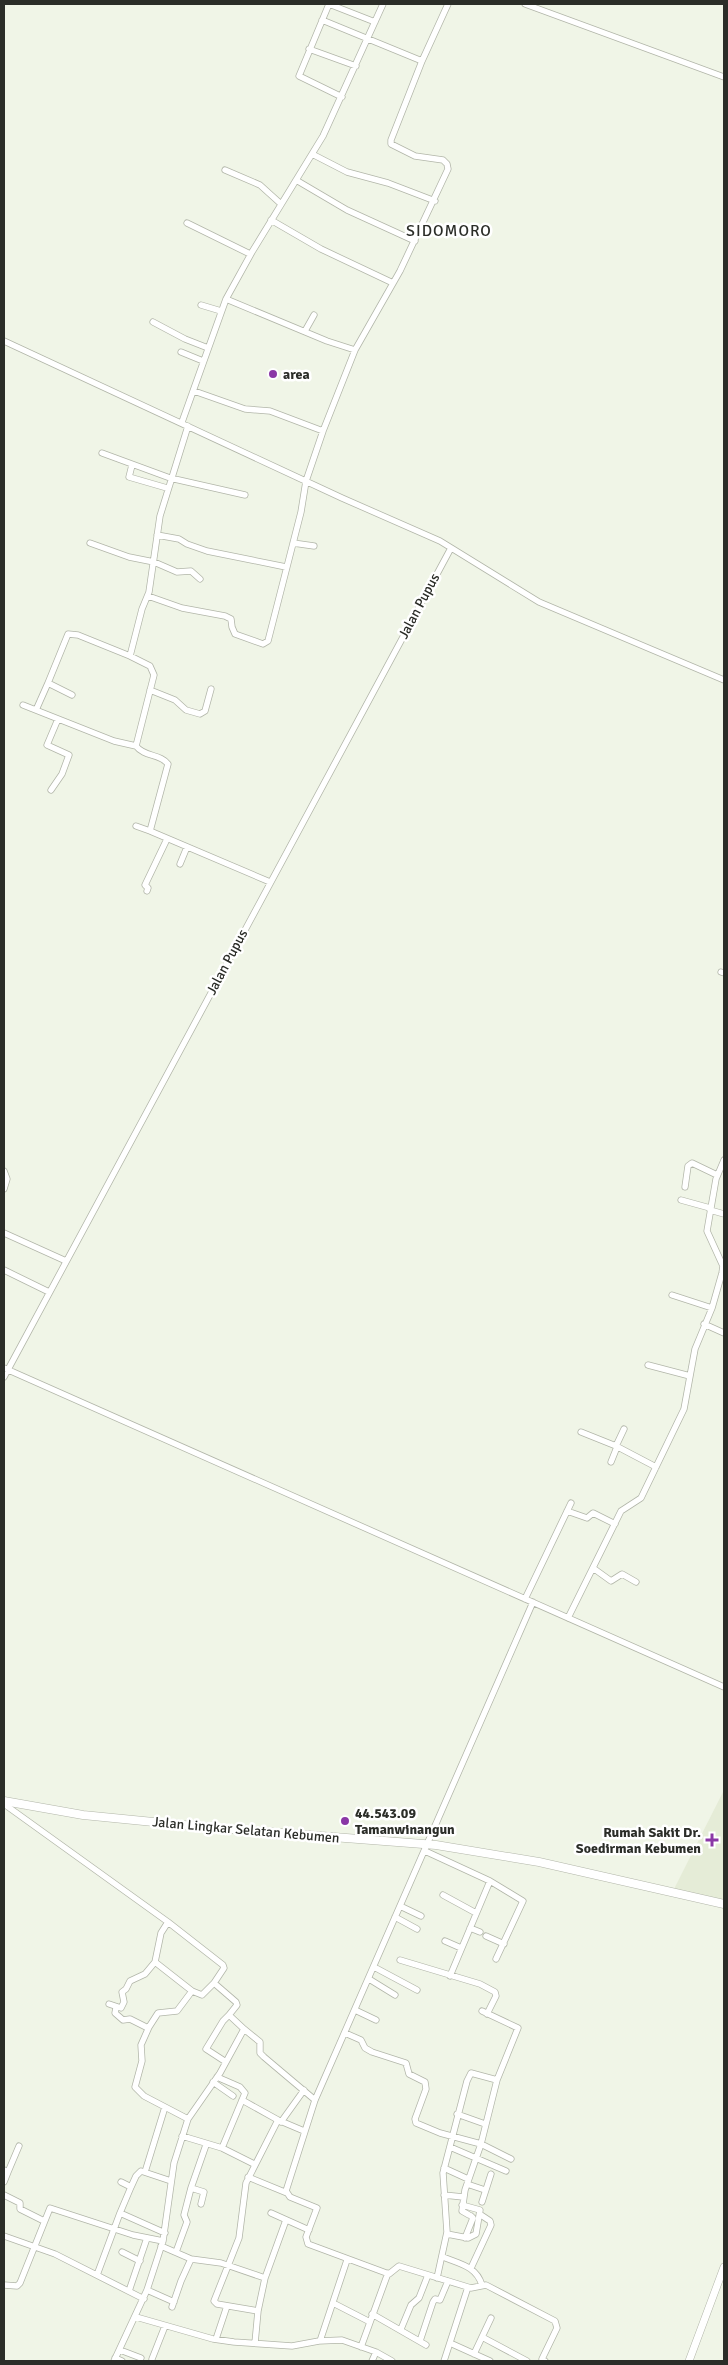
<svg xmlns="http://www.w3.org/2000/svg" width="728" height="2365" font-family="Signika,sans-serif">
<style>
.built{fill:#e5ecd7}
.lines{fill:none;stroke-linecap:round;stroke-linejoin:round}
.minor-casing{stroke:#b2b6a9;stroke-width:7}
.major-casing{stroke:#b2b6a9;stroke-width:8}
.highway-casing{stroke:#b2b6a9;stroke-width:9}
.minor{stroke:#fff;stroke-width:5.5}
.major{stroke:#fff;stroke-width:7}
.highway{stroke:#fff;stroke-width:8}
.poi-dot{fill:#8a37a6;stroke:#fff;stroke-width:2}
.labels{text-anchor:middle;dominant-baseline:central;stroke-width:5;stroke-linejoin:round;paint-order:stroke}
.poi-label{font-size:14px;font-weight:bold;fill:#2b2d28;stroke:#fff;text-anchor:start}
.street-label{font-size:14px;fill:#2b2d28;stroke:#fff}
.quarter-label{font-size:16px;letter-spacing:1px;fill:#2b2d28;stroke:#fff}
</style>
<rect width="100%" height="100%" fill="#f0f5e7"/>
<path class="built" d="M724,1790V1904L674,1889Z"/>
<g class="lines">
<g class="minor-casing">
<path id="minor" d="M329,4L299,76L342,97
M329,4L375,22
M525,4L724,77
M322,20L422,61
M309,49L356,66
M312,154L347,172L388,183L435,201
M225,170L260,185L281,204
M296,180L347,210L415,241
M271,220L321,249L393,283
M187,223L250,254
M226,299L327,341L355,350
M201,305L221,311
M153,322L185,339L208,348
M305,331L314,315
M4,341L342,498L440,541L539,602L724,680
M181,352L203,361
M194,391L245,409L270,411L323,431
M182,422L226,299L252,252L323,136L383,4
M188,426L160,516L149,592L142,609L130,656L150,666L154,675L136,746C144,757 161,754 168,764L150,831L270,882
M102,453L170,478L245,495
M132,465L129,477L167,488
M157,535L179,539L187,544L207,551L286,567
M90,543L129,557L154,562L177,572L191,571L200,579
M293,543L314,546
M148,596L182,608L225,616L231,619L232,627L235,634L263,644L268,641L301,512L306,481L323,431L355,350L400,271L448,169L447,164L443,160L415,156L391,144V140L422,61L448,4
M48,683L68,634L78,635L130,656
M150,690L175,700L186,710L200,714L205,711L211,689
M23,705L114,741L136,746
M36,710L48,683L72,695
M51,790L62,774L69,755L47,745L58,719
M136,826L150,831
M180,864L187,847
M147,891L148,888L145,885L167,839
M721,972L724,973
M4,1171L7,1179L4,1189
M685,1187L688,1166L692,1163L717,1175
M681,1200L710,1208
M710,1210L724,1214
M4,1233L66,1261
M4,1270L49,1292
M672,1295L712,1308
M704,1324L724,1333
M648,1365L690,1376
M4,1368L724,1687
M4,1377L451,548
M581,1432L616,1446L656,1467
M616,1446L624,1429
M611,1462L617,1447
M567,1511L587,1518L593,1513L615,1524
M593,1568L611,1581L622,1574L636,1582
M525,1599L571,1503
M533,1602L315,2100L286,2191L290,2197L317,2208L306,2237L308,2244L389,2274L399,2266L471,2288L486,2285L555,2321L557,2328L542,2359L545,2361
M568,1618L621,1511L641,1498L684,1409L695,1349L712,1308L722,1273L723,1266L707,1231L716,1179L724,1160
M4,1804L168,1922L223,1965L224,1968L214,1983L236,2002L237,2005L229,2015L244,2029L220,2073L188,2119L174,2163L163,2241L147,2290L114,2361
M425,1851L490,1881L523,1901L496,1959
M443,1895L476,1913
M400,1906L421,1916
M395,1917L417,1929
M168,1922L161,1933L155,1962L192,1991L177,2011L158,2013L149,2027L141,2045L142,2061L135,2087L144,2096L188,2119
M470,1928L480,1932
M486,1936L504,1944
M445,1941L461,1948
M400,1960L480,1984L495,1992L496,1996L487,2014
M374,1967L417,1990
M450,1976L490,1881
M369,1979L395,1995
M192,1991L202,1995L214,1983
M109,2004L121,2008L124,2002L122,1992L126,1989L130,1981L145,1974L155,1962
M116,2008L115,2013L123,2020L130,2019L148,2028
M355,2010L376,2020
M244,2029L260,2042V2053L264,2057L315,2100
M345,2033L361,2040L365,2048L372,2052L406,2063L409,2074L425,2082L426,2089L415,2119L416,2123L440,2133L481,2144L511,2159
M226,2062L206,2049L223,2021L229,2015
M217,2077L240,2087L245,2093L222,2148
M213,2082L233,2096
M242,2100L278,2120L304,2131
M457,2114L485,2124
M281,2122L304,2090
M182,2136L222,2148L254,2164
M450,2147L506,2171
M444,2168L468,2179
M4,2170L8,2172L4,2182
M8,2172L19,2146
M145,2172L165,2107
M248,2177L287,2193
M121,2182L131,2187L136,2176L141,2171L171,2181
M467,2184L485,2190
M4,2195L20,2203V2209L44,2221
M444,2195L463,2197
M482,2202L491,2174
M201,2204L204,2192L191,2188L206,2145
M120,2213L131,2187
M271,2213L309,2230
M469,2215L462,2211L465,2190L481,2144L497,2080L518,2028L482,2011
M447,2234L468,2238L476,2234L480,2210L462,2205
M4,2236L55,2254L144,2299
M465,2238L473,2218L471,2216
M161,2246L191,2259L221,2263L265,2278L258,2311L255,2343
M122,2252L140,2261
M176,2252L187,2222L184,2215L191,2188
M443,2257C460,2264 476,2266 482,2285
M471,2268L491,2225L490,2221L481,2215
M97,2275L120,2213L165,2233
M265,2278L286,2220
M437,2278L447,2232L443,2173L467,2081L471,2073L497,2080
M4,2285L17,2286L20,2283L50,2208L133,2235L163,2241
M147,2290L174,2302
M129,2291L147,2238
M333,2303L370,2322
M172,2307L181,2281L191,2259
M258,2311L217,2304L214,2301L239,2238L246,2183L278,2120
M372,2314L426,2345
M136,2317L213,2339L234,2342L292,2346L319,2341L342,2340L376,2352L392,2361
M401,2329L411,2305L419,2298L428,2275
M482,2337L527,2361
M216,2339L227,2306
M320,2341L347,2260
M420,2341L433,2302L435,2299L440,2300L448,2281
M450,2343L490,2361
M361,2347L388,2273
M120,2350L141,2358
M474,2354L491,2318
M115,2358L122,2361
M152,2359L165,2326
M372,2361L376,2352
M444,2361L468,2287"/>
</g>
<g class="major-casing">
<path id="major" d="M689,2361L724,2267"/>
</g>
<g class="highway-casing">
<path id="highway" d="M4,1801L83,1815L204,1827L436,1845L539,1862L724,1904"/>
</g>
<use href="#minor" class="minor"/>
<use href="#major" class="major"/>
<use href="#highway" class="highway"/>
</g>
<g class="poi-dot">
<circle cx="273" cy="374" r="5"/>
<circle cx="345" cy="1821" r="5"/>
<path d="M709.5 1832.5h5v5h5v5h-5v5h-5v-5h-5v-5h5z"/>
</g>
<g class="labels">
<g class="poi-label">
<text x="283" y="374">area</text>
<text x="355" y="1813">44.543.09<tspan x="355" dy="16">Tamanwinangun</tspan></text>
<text x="701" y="1832" text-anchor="end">Rumah Sakit Dr.<tspan x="701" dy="16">Soedirman Kebumen</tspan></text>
</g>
<g class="street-label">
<text transform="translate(419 606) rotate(-62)">Jalan Pupus</text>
<text transform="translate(227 962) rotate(-62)">Jalan Pupus</text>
<text transform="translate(246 1830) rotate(5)">Jalan Lingkar Selatan Kebumen</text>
</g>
<g class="quarter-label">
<text x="449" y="231">SIDOMORO</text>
</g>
</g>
<rect width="728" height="2365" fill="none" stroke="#2b2d28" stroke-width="10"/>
</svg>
